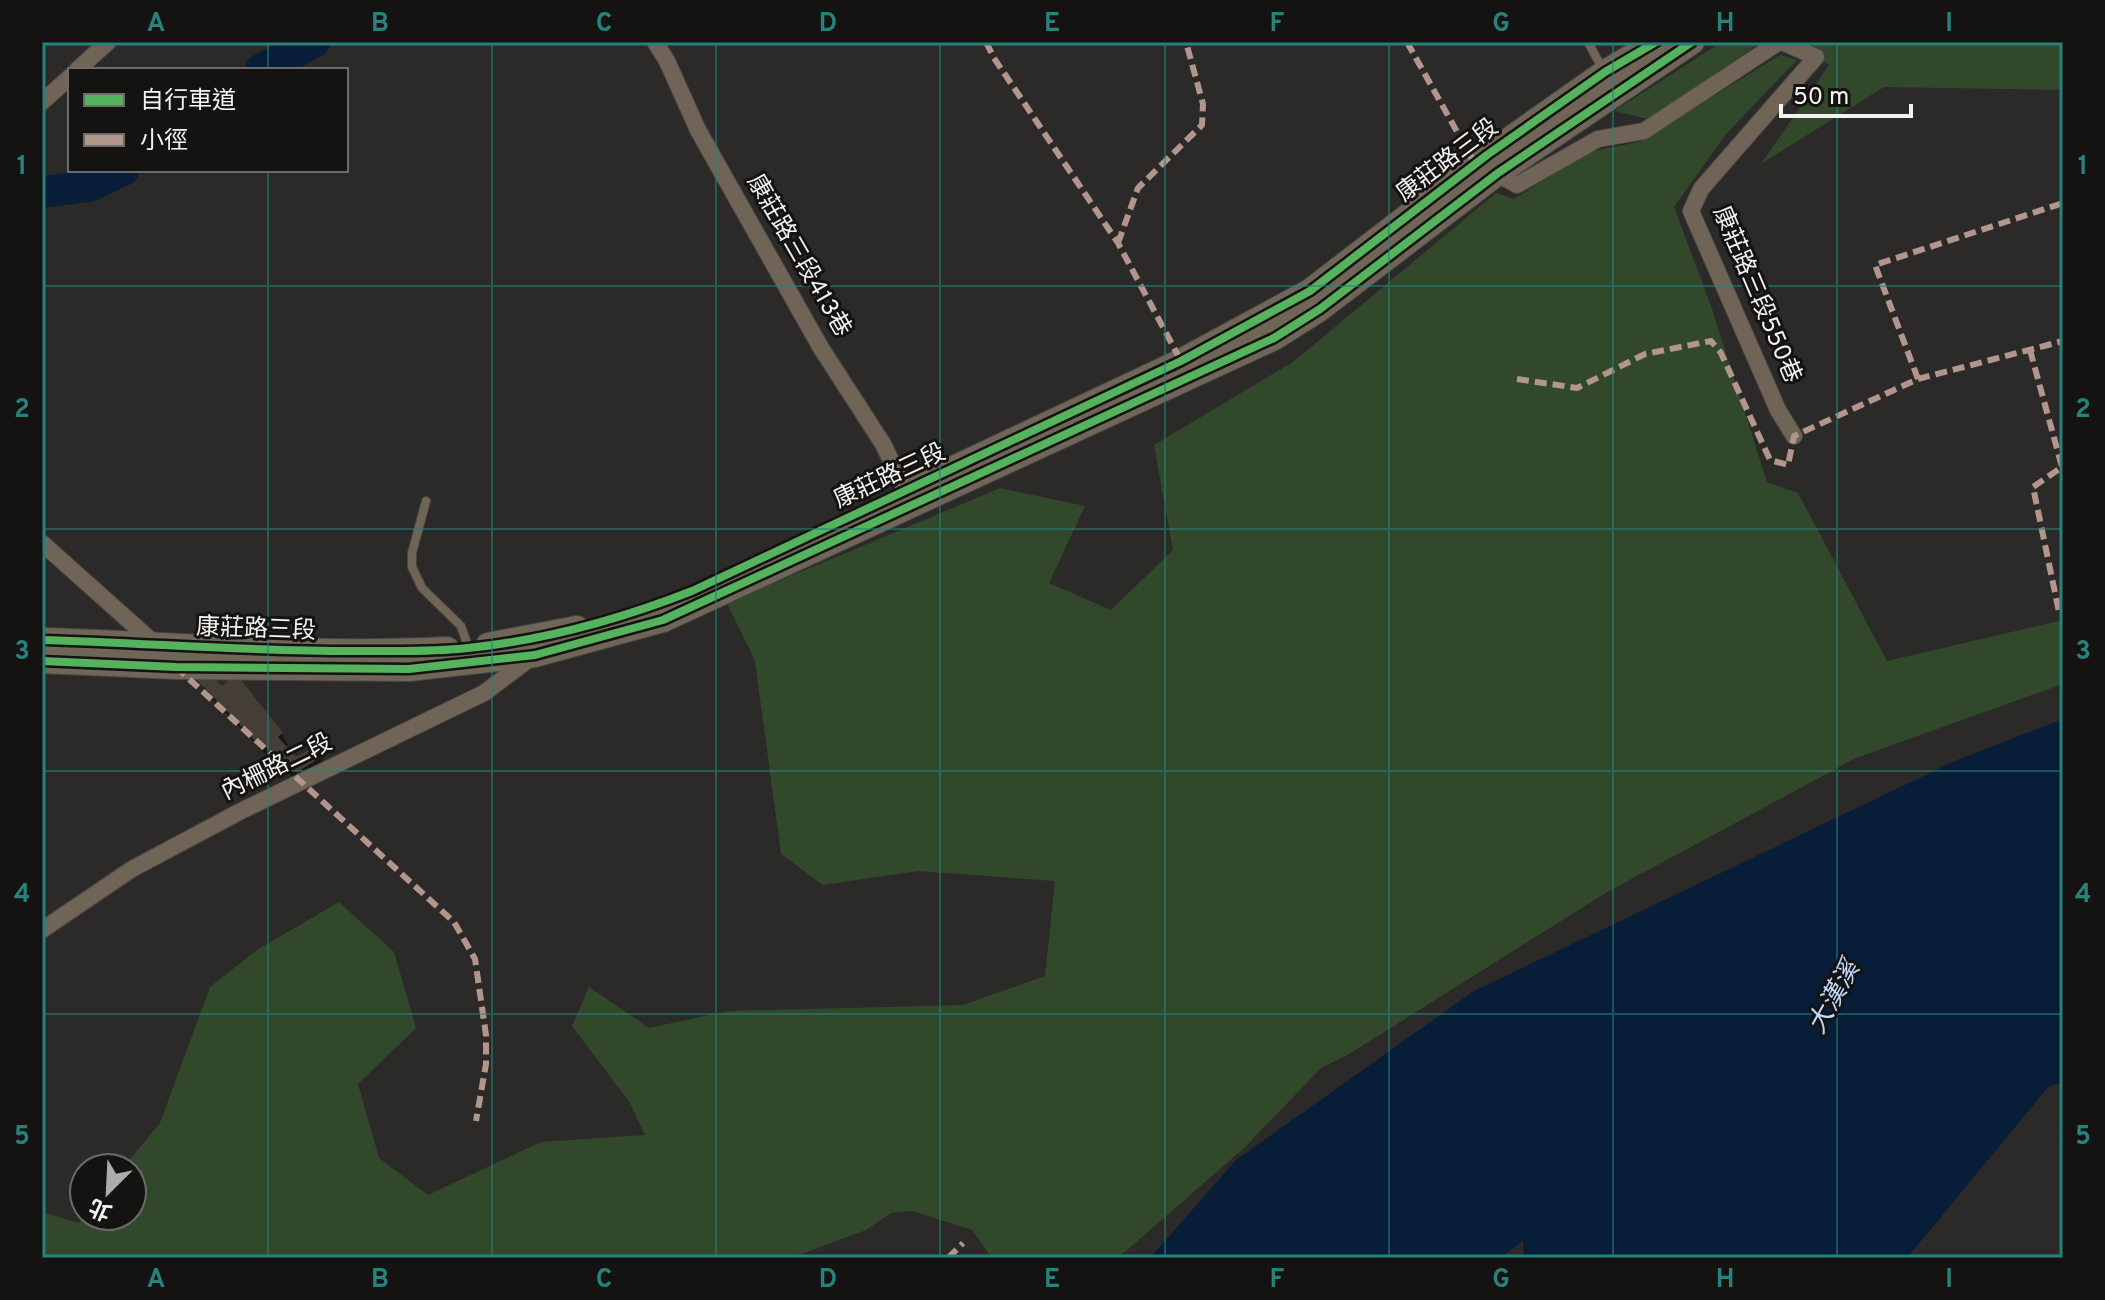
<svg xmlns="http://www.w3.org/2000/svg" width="2105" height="1300" font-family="Overpass,'Noto Sans TC',sans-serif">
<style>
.green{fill:#31492a}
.water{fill:#081d38}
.shadow{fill:#0007}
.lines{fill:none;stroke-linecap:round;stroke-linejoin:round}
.river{stroke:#081d38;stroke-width:32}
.building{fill:#443e36}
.service-casing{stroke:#474646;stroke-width:10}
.minor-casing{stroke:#474646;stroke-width:18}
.primary-casing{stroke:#474646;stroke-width:26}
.service{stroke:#6f6456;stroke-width:8}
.minor{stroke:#6f6456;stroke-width:16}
.primary{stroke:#706658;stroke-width:24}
.quiet{stroke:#b2968c;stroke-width:6;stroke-dasharray:12 6;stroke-linecap:butt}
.cycleway-casing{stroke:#141312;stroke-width:13}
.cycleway{stroke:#56b35d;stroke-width:8}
.grid{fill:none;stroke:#26827b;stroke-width:2;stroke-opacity:0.55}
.labels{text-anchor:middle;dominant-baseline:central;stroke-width:6;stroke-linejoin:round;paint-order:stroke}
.street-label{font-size:24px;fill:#f3f2f0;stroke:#141312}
.water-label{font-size:26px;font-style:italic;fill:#bfd9fc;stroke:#141312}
.neatline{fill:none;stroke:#26827b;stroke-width:3}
.grid-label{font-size:26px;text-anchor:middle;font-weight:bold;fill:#26827b}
</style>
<rect width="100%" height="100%" fill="#2c2a29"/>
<path class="green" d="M1722,42H1761L1649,119L1614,111Z
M1796,42H2063V90L1884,87L1761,164L1829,65Z
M1780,55L1797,60L1726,134L1674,207L1712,309L1767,482L1798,493L1887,661L2063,620V684L1856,758L1609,891L1349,1054L1321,1068L1244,1148L1118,1258H992L972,1230L913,1211L891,1213L866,1230L790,1258H42V1212L79,1223L85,1216H132V1168H123L160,1123L210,987L257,950L339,902L394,952L416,1028L358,1084L379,1158L428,1195L541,1142L645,1135L630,1103L572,1026L589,987L649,1028L728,1011L963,1005L1045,976L1055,881L918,871L823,885L781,854L755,661L727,603L1000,488L1085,506L1049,583L1111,610L1173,550L1154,445L1293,362L1496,193L1514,199L1588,152L1639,142Z"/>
<path class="water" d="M2063,719V1083L2049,1086L1907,1258H1524L1523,1241L1500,1258H1150L1236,1160L1474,991L1957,760Z"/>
<path class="shadow" d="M200,681L282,734L288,745L285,748L295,759L316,748L327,769L294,780L271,754L267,756L206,692Z"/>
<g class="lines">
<path class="river" d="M261,70L314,42
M42,192L89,186L123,170"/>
</g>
<path class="building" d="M207,671L222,686L236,674L283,733L278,737L296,757L317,745L322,757L297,772L291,768L286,769L263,744L259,745L197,680Z"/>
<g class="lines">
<g class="service-casing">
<path id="service" d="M1588,42L1602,68
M426,501L412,553V567L422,588L461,626L472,658"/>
</g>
<g class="minor-casing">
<path id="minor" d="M655,42L667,61L698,130L821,348L883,444L906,491
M1782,42L1816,57L1701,189L1691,211L1778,410L1794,436
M77,70L108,42
M42,102L70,77
M1492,171L1517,185L1598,139L1644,131L1779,42
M42,543L154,643
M42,930L132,869L241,811L484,693L532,657"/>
</g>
<g class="primary-casing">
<path id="primary" d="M909,489L1181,361L1310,291L1487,155L1605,72L1656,42
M42,640C177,644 311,656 447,649
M488,645L577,628
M42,661L176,667L409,669L535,655L663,620L1274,338L1320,309L1498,173L1692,42"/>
</g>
<use href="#service" class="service"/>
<use href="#minor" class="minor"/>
<use href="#primary" class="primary"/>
<path class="quiet" d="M986,42L994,58L1118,243L1181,361
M1407,42L1475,164
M1118,243L1138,188L1202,125L1203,104L1186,42
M2030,350L2062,467L2033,487L2059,612L2063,611
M1517,379L1577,388L1645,354L1711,341L1721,353L1770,460L1788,465L1794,436L1918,379L2063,341
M1918,379L1875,265L2063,203
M176,667L454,922L475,959L486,1035V1064L476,1121
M948,1258L963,1243"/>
<g class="cycleway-casing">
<path id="cycleway" d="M42,640C150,643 257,652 365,651C399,651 434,652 468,648C545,640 621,619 692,591L1181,361L1310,291L1487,155L1605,72L1656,42
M42,661L176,667L409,669L535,655L663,620L1274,338L1320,309L1498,173L1692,42"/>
</g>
<use href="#cycleway" class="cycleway"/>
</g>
<path class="grid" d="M268,42V70M492,42V1258M716,42V1258M940,42V1258M1165,42V1258M1389,42V1258M1613,42V1258M1837,42V1258M268,170V1258M42,286H2063M42,529H2063M42,771H2063M42,1014H2063"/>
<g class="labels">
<g class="street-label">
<text transform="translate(1448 161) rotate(-37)">康莊路三段</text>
<text transform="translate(798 256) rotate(60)">康莊路三段413巷</text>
<text transform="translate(1756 295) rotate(67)">康莊路三段550巷</text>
<text transform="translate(890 477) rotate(-25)">康莊路三段</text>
<text transform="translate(256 630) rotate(2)">康莊路三段</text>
<text transform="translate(277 768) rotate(-26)">內柵路二段</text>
</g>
<g class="water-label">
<text transform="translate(1835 998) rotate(-61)">大漢溪</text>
</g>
</g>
<rect width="2105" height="1300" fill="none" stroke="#141312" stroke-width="88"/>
<rect x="68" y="68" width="280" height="104" fill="#141312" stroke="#6d6c6b" stroke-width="2"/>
<rect x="84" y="94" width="40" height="12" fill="#56b35d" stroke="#6d6c6b" stroke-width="2"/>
<text x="140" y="108" font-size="24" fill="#f3f2f0">自行車道</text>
<rect x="84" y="134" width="40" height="12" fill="#b2968c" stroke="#6d6c6b" stroke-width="2"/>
<text x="140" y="148" font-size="24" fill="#f3f2f0">小徑</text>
<g transform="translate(108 1192) rotate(204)"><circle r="38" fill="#141312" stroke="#6d6c6b" stroke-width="2"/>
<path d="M0-6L14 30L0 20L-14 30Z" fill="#adacaa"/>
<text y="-12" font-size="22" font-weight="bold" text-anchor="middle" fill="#f3f2f0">北</text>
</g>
<path d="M1781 104v12h130v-12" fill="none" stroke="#f3f2f0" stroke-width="4"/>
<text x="1793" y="104" font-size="24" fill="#f3f2f0" stroke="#141312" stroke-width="6" paint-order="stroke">50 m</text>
<rect x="44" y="44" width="2017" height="1212" class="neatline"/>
<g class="grid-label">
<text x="156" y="31">A</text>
<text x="380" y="31">B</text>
<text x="604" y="31">C</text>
<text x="828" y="31">D</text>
<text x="1052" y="31">E</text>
<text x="1277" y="31">F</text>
<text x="1501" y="31">G</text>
<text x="1725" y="31">H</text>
<text x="1949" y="31">I</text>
<text x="22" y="174">1</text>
<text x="2083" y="174">1</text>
<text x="22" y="417">2</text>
<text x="2083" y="417">2</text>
<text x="22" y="659">3</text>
<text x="2083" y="659">3</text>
<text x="22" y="902">4</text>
<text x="2083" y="902">4</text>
<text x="22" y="1144">5</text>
<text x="2083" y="1144">5</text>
<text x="156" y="1287">A</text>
<text x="380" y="1287">B</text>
<text x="604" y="1287">C</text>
<text x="828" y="1287">D</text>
<text x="1052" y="1287">E</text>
<text x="1277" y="1287">F</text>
<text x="1501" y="1287">G</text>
<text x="1725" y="1287">H</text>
<text x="1949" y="1287">I</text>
</g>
</svg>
